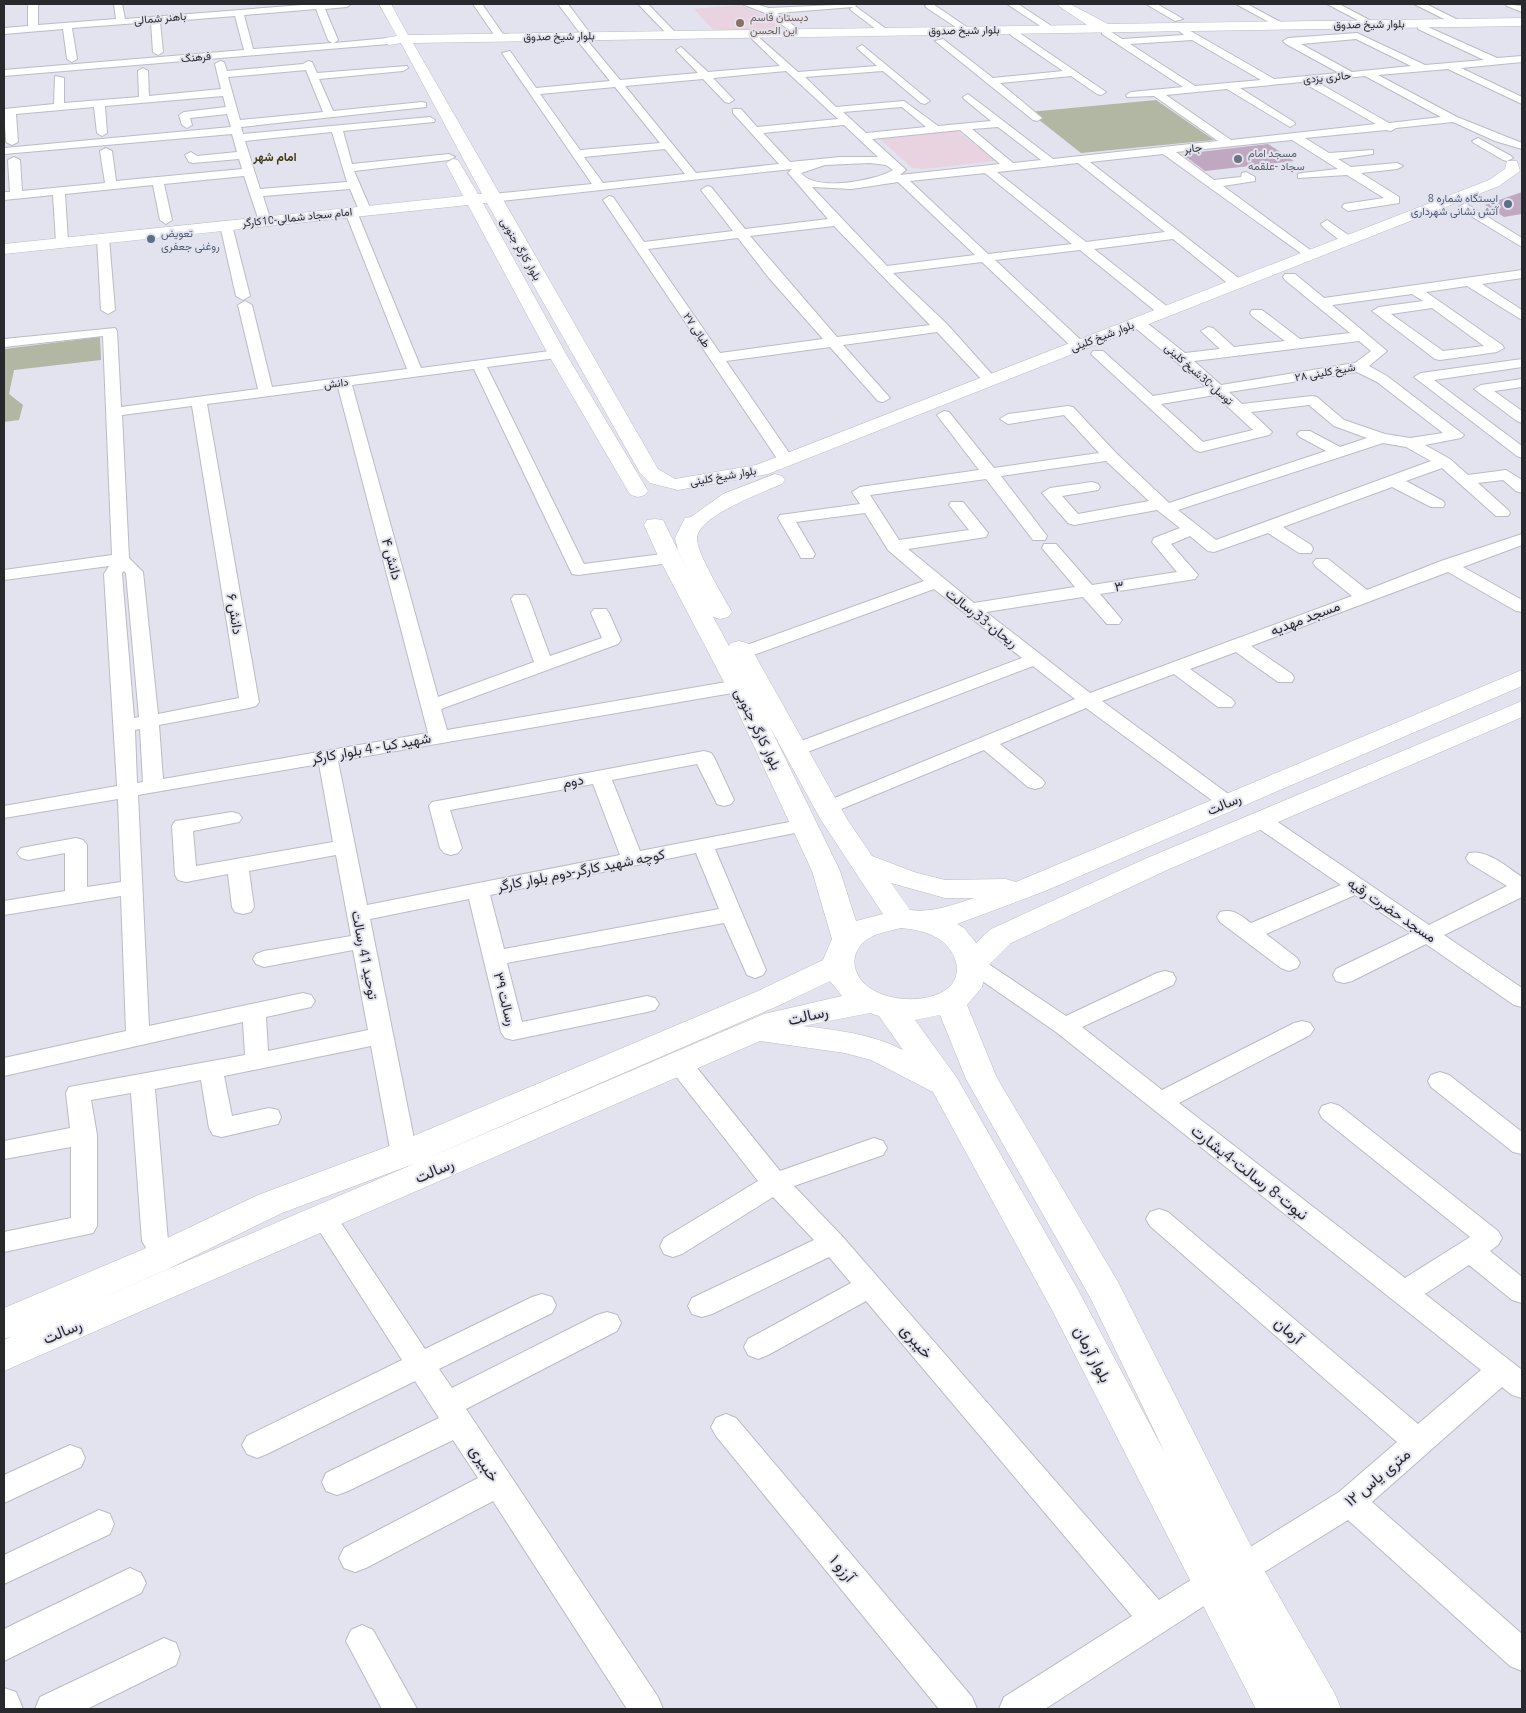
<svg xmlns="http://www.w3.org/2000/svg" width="1526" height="1713" font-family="Ubuntu,Vazirmatn,sans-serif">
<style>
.education{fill:#e9d3e1}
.green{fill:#b1b7a2}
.building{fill:#c0a9c0}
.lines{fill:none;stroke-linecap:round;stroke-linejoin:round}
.street-casing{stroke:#babbc5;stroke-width:2}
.secondary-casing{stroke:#babbc5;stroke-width:1}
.street{fill:#fff;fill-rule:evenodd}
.secondary{fill:#fff;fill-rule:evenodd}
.education-dot{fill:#8d6e63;stroke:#e2e3ee;stroke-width:2}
.worship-dot{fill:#6b7280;stroke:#e2e3ee;stroke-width:2}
.service-dot{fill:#5c6f8a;stroke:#e2e3ee;stroke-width:2}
.labels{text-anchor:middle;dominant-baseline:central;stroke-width:4;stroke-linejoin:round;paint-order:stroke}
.far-education-label{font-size:11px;fill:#785e54;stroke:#e2e3ee;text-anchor:start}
.far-street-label{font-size:11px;fill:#28292d;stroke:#e2e3ee}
.far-worship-label{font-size:11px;fill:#5b616d;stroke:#e2e3ee;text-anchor:start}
.far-service-label{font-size:11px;fill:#4e5e75;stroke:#e2e3ee;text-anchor:end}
.far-neighbourhood-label{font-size:12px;font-weight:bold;fill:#3f390f;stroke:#e2e3ee}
.street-label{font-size:14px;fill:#28292d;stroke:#e2e3ee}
.near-street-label{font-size:16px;fill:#28292d;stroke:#e2e3ee}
</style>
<rect width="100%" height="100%" fill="#e2e3ee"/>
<path class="education" d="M740,5L764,15L784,31L715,32L694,9Z
M957,131L996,161L923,169L912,168L880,139Z"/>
<path class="green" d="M1156,100L1214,140L1081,153L1029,112Z
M100,337L101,360L14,370L9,394L23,405L19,420L4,422V349Z"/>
<path class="building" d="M1268,144L1294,161L1205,171L1182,154Z
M1522,192V214L1504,217L1485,205Z"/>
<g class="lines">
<g class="street-casing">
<path id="street" d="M28,4H38V25L116,19L114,4H122L125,19L315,4H351L347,7L325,9L338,40L334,43L389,38L394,41L389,44L4,76V70L244,50L235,16L160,22L163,52L158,55L153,52L151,22L72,28L77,59L72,62L67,59L63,29L4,34V28L28,26ZM316,9L328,40L332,43L253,49L244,15Z
M473,4H482L505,37L503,39H497Z
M558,4H568L592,36L586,39L620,80L698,73L676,50L681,47L708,72L780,66L752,39V35L755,34L798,72L877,66L859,50L857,48L862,45L930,101L925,104L921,103L883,71L805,77L836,107L904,101L938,126L991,121L964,99L963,97L968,94L1053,159L1218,141L1154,96L1127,97L1126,95L1131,92L1183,87L1102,34V30H1108L1122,39L1184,35L1179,31L1187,29L1274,79L1339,73L1286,44L1283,41L1288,38L1357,33L1425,65L1484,60L1418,29V25L1421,24L1497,58L1522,56V62L1461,68L1522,97V104L1448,69L1378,75L1457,117L1522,143V149L1495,141L1453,122L1396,128L1391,131L1386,130L1305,138L1329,153L1373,150V154L1338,159L1351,167L1397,163L1403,166L1397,169L1361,173L1399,197V203L1348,211L1342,207L1344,204L1384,198L1347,175L1298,178V174L1302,173L1338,169L1292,140L1176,152L1214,180L1241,177L1242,173L1246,172L1255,177V181L1223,186L1313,252L1315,255L1309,259L1163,154L1090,162L1241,280L1243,283L1241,286H1231L1173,239L1094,249L1169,308L1171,311L1169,314H1159L1080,250L995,260L1083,342L1085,345L1083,348H1073L982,262L893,273L947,324L997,380L995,383H985L937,332L843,345L890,398L883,402L878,401L830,347L726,361L794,460L786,465L780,463L603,200L609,196L613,197L644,242L733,231L701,190L707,186L711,187L745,229L828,219L790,175L788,173L792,169L492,202L486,198L492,194L592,184L502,53L510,51L536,88L610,81L577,40L583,37ZM1356,39L1411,66L1352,72L1301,44ZM1192,40L1261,80L1195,86L1130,44ZM786,71L838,119L757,127L741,109H733V113L779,164L696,173L625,86L703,79L725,102L729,103L734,100L713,78ZM1365,76L1441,117L1389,123L1315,81ZM1302,82L1376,124L1231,140L1166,95L1227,89L1290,127L1295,124L1294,122L1240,88ZM615,87L660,143L580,150L540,94ZM902,107L926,127L866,133L843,112ZM844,125L878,157H840L790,162L763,133ZM998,127L1041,160L1013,163L972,129ZM960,130L1000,164L900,175L906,170L904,168L872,139ZM665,149L685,174L603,183L584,157ZM870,163L886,165L893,170C874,181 816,192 801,173L825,165ZM1078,163L1165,232L1086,242L997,172ZM985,173L1072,244L988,254L910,181ZM898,182L975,255L887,266L812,187L852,189ZM834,226L930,325L837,337L750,236ZM738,238L769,278L823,339L720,353L648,249Z
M638,4H648L675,32V36H669Z
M742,4H755L769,8L857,4L855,6L889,31L881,33L852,11L850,9L853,7L777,13L801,31V35L798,36L765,13Z
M928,4H933L971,30L963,32L927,8L925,6Z
M1007,4H1018L1056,29L1048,31Z
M1146,4H1157L1183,19L1175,21Z
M1236,4H1247L1286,25L1278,27Z
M1327,4H1339L1377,24L1369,26Z
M1414,4H1426L1464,23L1456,25Z
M1505,4L1522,6V12L1507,6Z
M1015,31L1018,32L1106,92L1101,95L1097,94L1071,76L1000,83L1042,118L1037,121L1033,120L935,41L943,39L993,78L1063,71L1012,36L1010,34Z
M220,61L224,62L227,71L303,64L308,61L312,62L317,73L407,66L408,68L403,71L319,79L333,111L422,102L426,103V107L241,127L243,134L430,117L435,120L434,122L343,131L352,164L449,154L455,157L449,160L354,171L371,210L365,214L359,210L350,189L263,196L271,221L265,225L259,221L244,176L164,184L172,220L166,224L160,220L153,185L65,194L68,242L62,246L56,242L53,195L4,200V192H10L8,160L14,157L20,160L22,191L105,183L100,151L106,148L112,151L116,181L242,169L239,159L193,163L189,162L185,155L191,152L197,156L237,152L232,134L4,154V148L231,127L227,114L190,118L192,125L187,128L182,125L179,115L184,112L226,107L223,96L105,106L107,133L102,136L97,133L94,107L16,114L18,142L12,145L6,142L4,109L54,104L55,76L64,78V103L139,97L138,71L143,68L148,71L149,96L221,89L215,64ZM306,70L323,112L240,120L228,77ZM332,132L347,182L260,189L245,141Z
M1478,138L1511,156L1513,158L1507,161L1503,160L1474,143L1472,141Z
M1465,203L1522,238V247L1461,210L1459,207Z
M351,208L357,212L421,368L557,350L564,354L557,358L487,367L584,564L670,553L676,554L679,558L676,562L670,563L578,575L572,574L474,369L352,385L438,697L534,662L511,599L514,595H526L529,599L550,656L602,638L591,613L594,609H606L609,613L621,640L618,644L441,709L447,730L738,680L745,682L747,686L745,690L738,692L338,761L367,905L620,855L593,784L450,810L462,848L458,853L451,855L444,853L440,848L429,806L432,802L704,751L711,753L714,757L734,800L731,804L724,806L717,804L697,764L612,780L640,851L805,819L812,820L815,825L812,830L805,831L715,849L766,970L763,975L755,978L747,975L724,923L507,963L522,1022L647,996L655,998L659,1004L655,1010L647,1012L513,1040L505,1038L501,1032L469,899L370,919L417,1154L413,1161L404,1164L395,1161L391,1154L371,1046L224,1076L232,1116L269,1108L278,1110L281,1117L278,1124L222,1137L213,1135L209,1128L201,1080L155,1089L168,1241L164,1248L155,1252L146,1248L142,1241L131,1093L91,1100L97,1135V1226L93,1233L4,1252V1232L71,1218V1147L4,1159V1141L70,1128L66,1093L69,1087L245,1055L243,1022L4,1076V1058L126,1031L121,896L4,915V901L65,891V853L28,860L21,858L17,853L21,848L76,838L83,840L87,845V887L121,882L118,799L4,818V806L117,786L104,574L109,566L4,580V570L112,555L103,336L4,347V339L115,328L117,331L121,407L258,389L238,305L245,301L252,305L272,387L407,369L345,212ZM338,387L428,733L163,779L159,725L249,708L256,706L259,702L207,404ZM192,406L239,698L158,714L143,572L129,558L122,415ZM123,571L126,573L139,717L134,718L122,574ZM140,729L143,782L137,783L135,730ZM319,764L333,842L196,866L193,831L239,822L242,818L239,814L232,812L182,820L175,821L172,826L175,875L178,880L186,882L228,874L232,907L235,912L243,914L251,912L254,907L249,871L336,855L351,936L264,951L256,954L253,959L256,964L264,967L353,950L368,1030L268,1051L266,1017L311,1007L315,1001L311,995L303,993L149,1026L138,795ZM696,853L719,909L504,949L490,895Z
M1327,220L1351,237L1353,240L1351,243H1343L1323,227L1321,224Z
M226,221L232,225L250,296L243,300L236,296L220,225Z
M103,234L109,238L115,310L108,314L101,310L97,238Z
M1522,270V278L1482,284L1522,310V320L1467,286L1426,292L1502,345L1504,348L1497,352L1440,360L1435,359L1372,311L1379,307L1423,301L1412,294L1332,305L1387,351L1369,366L1387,376L1464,435L1461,438L1425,445L1450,459L1468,475L1506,470L1522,480V493L1516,491L1503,480L1478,483L1508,510L1510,513L1508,516H1496L1442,468L1406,481L1443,501L1445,504L1443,507H1431L1392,487L1283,527L1311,545L1313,549L1311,553H1299L1268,533L1214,552L1208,551L1190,536L1171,544L1198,575L1195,579L1189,580L1100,594L1122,620L1119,624H1107L1083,597L986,612L1090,693L1352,596L1316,567L1313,563L1316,559H1328L1367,590L1441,561L1522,534V545L1463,567L1522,600V612L1516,611L1448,572L1251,646L1292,674L1294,678L1292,682H1278L1236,652L1190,669L1232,699L1235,703L1232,707H1218L1174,674L1102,701L1235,799L1238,803L1235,807L1228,809L1221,807L1086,708L1000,744L1042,779L1045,783L1042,787L1035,789L1028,787L984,750L834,812L827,814L820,812L817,808L820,804L1075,699L1033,666L802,754H788L785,750L788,746L1022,658L934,589L748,657H736L733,653L736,649L924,581L888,550L865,513L796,522L815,554L813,558H801L799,554L778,518L780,515L860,504L852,492L860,487L979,470L937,415L944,411L949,412L994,468L1099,453L1064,415L1008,424L1000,419L1008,414L1068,406L1073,407L1116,453L1169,503L1326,451L1300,437L1297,434L1300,431H1310L1340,447L1367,438L1334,426L1309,405L1251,412L1269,429L1272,432L1269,435L1200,452L1195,450L1091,354L1093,351H1103L1153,396L1206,387L1132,325L1130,322L1132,319H1142L1185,353L1220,349L1201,331L1208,327L1213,328L1234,347L1285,341L1252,316L1250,313L1252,310H1262L1300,339L1350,333L1285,280L1283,277L1285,274H1295L1324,298ZM1432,308L1484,346L1443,351L1391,314ZM1359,341L1371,351L1355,363L1221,385L1194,361ZM1357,372L1377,382L1443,433L1410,438L1385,434L1344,420L1317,397L1312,396L1242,404L1229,392ZM1215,395L1253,430L1203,442L1161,404ZM1383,443L1406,447L1431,461L1216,540L1178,510ZM1106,461L1149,501L1078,514L1062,496L1098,490L1100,487L1098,484L1092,482L1050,488L1042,493L1068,523L1074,525L1157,510L1180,528L1154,538L1152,542L1177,572L1092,585L1056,544H1044L1042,548L1075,587L974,603L908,549L986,537L988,533L963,502H951L949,505L969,530L899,540L870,495L986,479L1033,540H1045L1047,536L1001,476Z
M1522,359V367L1434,380L1522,446V458L1517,456L1414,377L1421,373Z
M1522,379V387L1494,391L1522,411V423L1517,421L1474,389L1481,385Z
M1262,815L1269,816L1429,925L1507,886L1469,863L1466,858L1469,853C1487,849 1507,867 1522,877V897L1444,935L1522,988V1007L1514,1005L1426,944L1352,981L1344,983L1336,981L1333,975L1336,969L1411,933L1355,895L1266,934L1297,958L1300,963L1297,968L1289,971L1281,968L1220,922L1217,917L1220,912C1234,908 1241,916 1251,923L1341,885L1255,826L1252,821L1255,816Z
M973,956L981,959L1066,1016L1157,973L1165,971L1173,973L1176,979L1173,985L1082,1027L1162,1090L1294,1023L1302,1021L1310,1023L1314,1029L1310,1035L1179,1103L1405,1278L1470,1237L1322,1118L1319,1112L1322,1106L1331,1103L1340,1106L1498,1231L1502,1238L1498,1245L1490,1251L1522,1277V1303L1512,1300L1469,1265L1425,1294L1522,1370V1398L1512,1395L1502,1387L1372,1502L1522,1634V1671L1510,1666L1348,1520L1253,1579L1242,1584L1231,1579L1226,1569L1231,1559L1339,1492L1397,1442L1150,1226L1146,1219L1150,1212L1159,1209L1168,1212L1418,1424L1481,1370L1056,1032L965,969L962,964L965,959Z
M680,1055L689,1058L780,1171L874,1138L883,1141L887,1148L883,1155L794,1186L842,1236L1159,1600L1202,1573L1213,1568L1224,1573L1229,1583L1224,1593L1045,1709H999L1004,1697L1132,1616L866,1301L768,1355L758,1359L748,1355L744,1347L748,1339L851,1283L829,1257L712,1314L702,1317L692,1314L688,1306L692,1298L814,1240L773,1197L682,1254L673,1257L664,1254L660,1246L664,1238L758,1181L671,1070L668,1064L671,1058Z
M1440,1072L1449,1075L1522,1132V1154L1513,1152L1431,1087L1428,1081L1431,1075Z
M324,1208L333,1211L425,1349L532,1297L542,1294L552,1297L556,1305L552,1313L439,1369L452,1388L597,1315L607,1312L617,1315L621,1323L617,1331L466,1409L658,1697L663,1709H627L493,1501L366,1568L355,1572L344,1568L339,1558L344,1548L478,1478L453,1440L348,1491L337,1495L326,1491L322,1482L326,1473L439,1418L415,1381L267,1454L257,1458L247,1454L242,1445L247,1436L402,1360L311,1218L315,1211Z
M726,1414L736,1418L972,1697L977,1709H939L716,1436L711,1427L716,1418Z
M70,1445L81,1449L85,1458L81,1467L4,1503V1475Z
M99,1510L110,1514L114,1524L110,1534L4,1584V1555Z
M130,1568L141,1573L146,1583L141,1593L4,1661V1629Z
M362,1625L373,1630L417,1709H382L346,1641L351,1630Z
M164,1638L176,1643L180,1654L176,1665L87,1709H35L40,1697Z
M4,1688L16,1692L23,1709H4Z"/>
</g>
<g class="secondary-casing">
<path id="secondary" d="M379,4H391L408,35L1087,25L1056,4H1070L1108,24L1522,18V26L413,43L658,469L675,479L756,465L1489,180L1505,169L1507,161H1517L1520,171L1499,186L768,474L678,490L650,483L640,473L487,203H483L566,354L648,491L645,495L638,497L631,495L628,491L548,354L468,205L4,254V244L463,196L446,163L453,159L458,160L478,194H482L401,43L389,45L383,41L385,38L397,36Z
M775,474L782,476L785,480L782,484C763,492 698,516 697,538C696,552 724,598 732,612L728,617L720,619L713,617L729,646L731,643L739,641L747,643L751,648L847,819L872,856L914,872L945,880L1006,879L1016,882L1522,670V686L1045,891L957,924L964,928L976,943L991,929L1147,858L1522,701V717L1167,870L1011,943L986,968L982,987L967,1005L997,1078L1118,1282L1256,1556L1335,1694L1341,1709H1256L1052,1310L933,1092L871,1060L845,1053L760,1041L4,1371V1340L12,1336L4,1339V1308L144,1249L258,1195L392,1145L758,991L823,960L832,939L812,871L726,686L659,558L644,525L647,520L655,519L663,520L688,571L678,551L675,538L685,518L691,517L723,494ZM770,727L821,820L883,914L856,921L840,871ZM891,883L945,898H974C953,905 932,913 910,910ZM901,928C924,930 949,937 956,962C958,969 957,978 952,984C936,1004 890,1003 870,988C848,973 849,946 875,935C883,932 893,930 901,928ZM830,981L842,996L764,1014L89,1303L168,1269L282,1213L416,1163L780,1005ZM870,1013L879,1016L903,1050C872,1034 837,1030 803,1026ZM940,1015L966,1079L1091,1299L1165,1453L1078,1290L957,1078L915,1020Z"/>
</g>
<use href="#street" class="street"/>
<use href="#secondary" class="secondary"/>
</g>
<circle class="education-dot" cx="740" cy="23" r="5"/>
<circle class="worship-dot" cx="1238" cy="159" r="5"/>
<g class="service-dot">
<circle cx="1508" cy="204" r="5"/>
<circle cx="151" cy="239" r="5"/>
</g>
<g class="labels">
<g class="far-education-label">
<text x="750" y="17">دبستان قاسم<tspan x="750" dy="13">این الحسن</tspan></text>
</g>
<g class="far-street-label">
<text transform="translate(160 18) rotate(-5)">باهنر شمالی</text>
<text transform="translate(1369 24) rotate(-1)">بلوار شیخ صدوق</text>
<text transform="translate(964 30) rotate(-1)">بلوار شیخ صدوق</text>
<text transform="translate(559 36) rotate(-1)">بلوار شیخ صدوق</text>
<text transform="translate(196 57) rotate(-5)">فرهنگ</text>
<text transform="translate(1327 77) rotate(-5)">حائری یزدی</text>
<text transform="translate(1193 148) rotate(-6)">جابر</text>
<text transform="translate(297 217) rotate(-6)">امام سجاد شمالی-10کارگر</text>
<text transform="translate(521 249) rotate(60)">بلوار کارگر جنوبی</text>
<text transform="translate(697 330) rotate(56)">طبائی ۲۷</text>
<text transform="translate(1102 336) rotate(-21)">بلوار شیخ کلینی</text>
<text transform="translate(1325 372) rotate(-10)">شیخ کلینی ۲۸</text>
<text transform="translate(1199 374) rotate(41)">توسل-30شیخ کلینی</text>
<text transform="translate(336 383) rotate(-7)">دانش</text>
<text transform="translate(723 476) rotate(-10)">بلوار شیخ کلینی</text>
</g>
<g class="far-worship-label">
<text x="1248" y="153">مسجد امام<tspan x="1248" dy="13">سجاد -علقمه</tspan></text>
</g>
<g class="far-service-label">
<text x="1498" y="198">ایستگاه شماره 8<tspan x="1498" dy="13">آتش نشانی شهرداری</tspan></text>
<text x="161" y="233" text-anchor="start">تعویض<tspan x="161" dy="13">روغنی جعفری</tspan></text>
</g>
<g class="far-neighbourhood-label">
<text x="275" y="156">امام شهر</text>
</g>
<g class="street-label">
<text transform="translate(392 559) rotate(75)">دانش ۴</text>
<text transform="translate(1119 586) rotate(-9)">۳</text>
<text transform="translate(235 614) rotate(81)">دانش ۶</text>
<text transform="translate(982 618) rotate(38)">ریحان-33رسالت</text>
<text transform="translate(1305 618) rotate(-21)">مسجد مهدیه</text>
<text transform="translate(758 729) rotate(64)">بلوار کارگر جنوبی</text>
<text transform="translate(371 748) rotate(-10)">شهید کیا - 4 بلوار کارگر</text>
<text transform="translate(573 781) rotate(-10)">دوم</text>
<text transform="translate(1224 804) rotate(-23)">رسالت</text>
<text transform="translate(581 870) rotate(-11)">کوچه شهید کارگر-دوم بلوار کارگر</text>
<text transform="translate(1392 910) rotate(34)">مسجد حضرت رقیه</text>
<text transform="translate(365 955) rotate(79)">توحید 41 رسالت</text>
<text transform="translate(505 999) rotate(76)">رسالت ۳۹</text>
</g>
<g class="near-street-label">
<text transform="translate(808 1015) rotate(-13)">رسالت</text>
<text transform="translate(434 1170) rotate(-23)">رسالت</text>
<text transform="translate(1250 1172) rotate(38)">نبوت-8 رسالت-4بشارت</text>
<text transform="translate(1289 1330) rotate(41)">آرمان</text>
<text transform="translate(62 1331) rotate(-23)">رسالت</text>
<text transform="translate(917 1341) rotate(49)">خیبری</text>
<text transform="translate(1093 1354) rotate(62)">بلوار آرمان</text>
<text transform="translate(485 1463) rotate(57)">خبیری</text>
<text transform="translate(1377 1477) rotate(-40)">۱۲ متری یاس</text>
<text transform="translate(843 1568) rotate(50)">آرزو ۱</text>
</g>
</g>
<rect width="1526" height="1713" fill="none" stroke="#28292d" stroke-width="10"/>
</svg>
